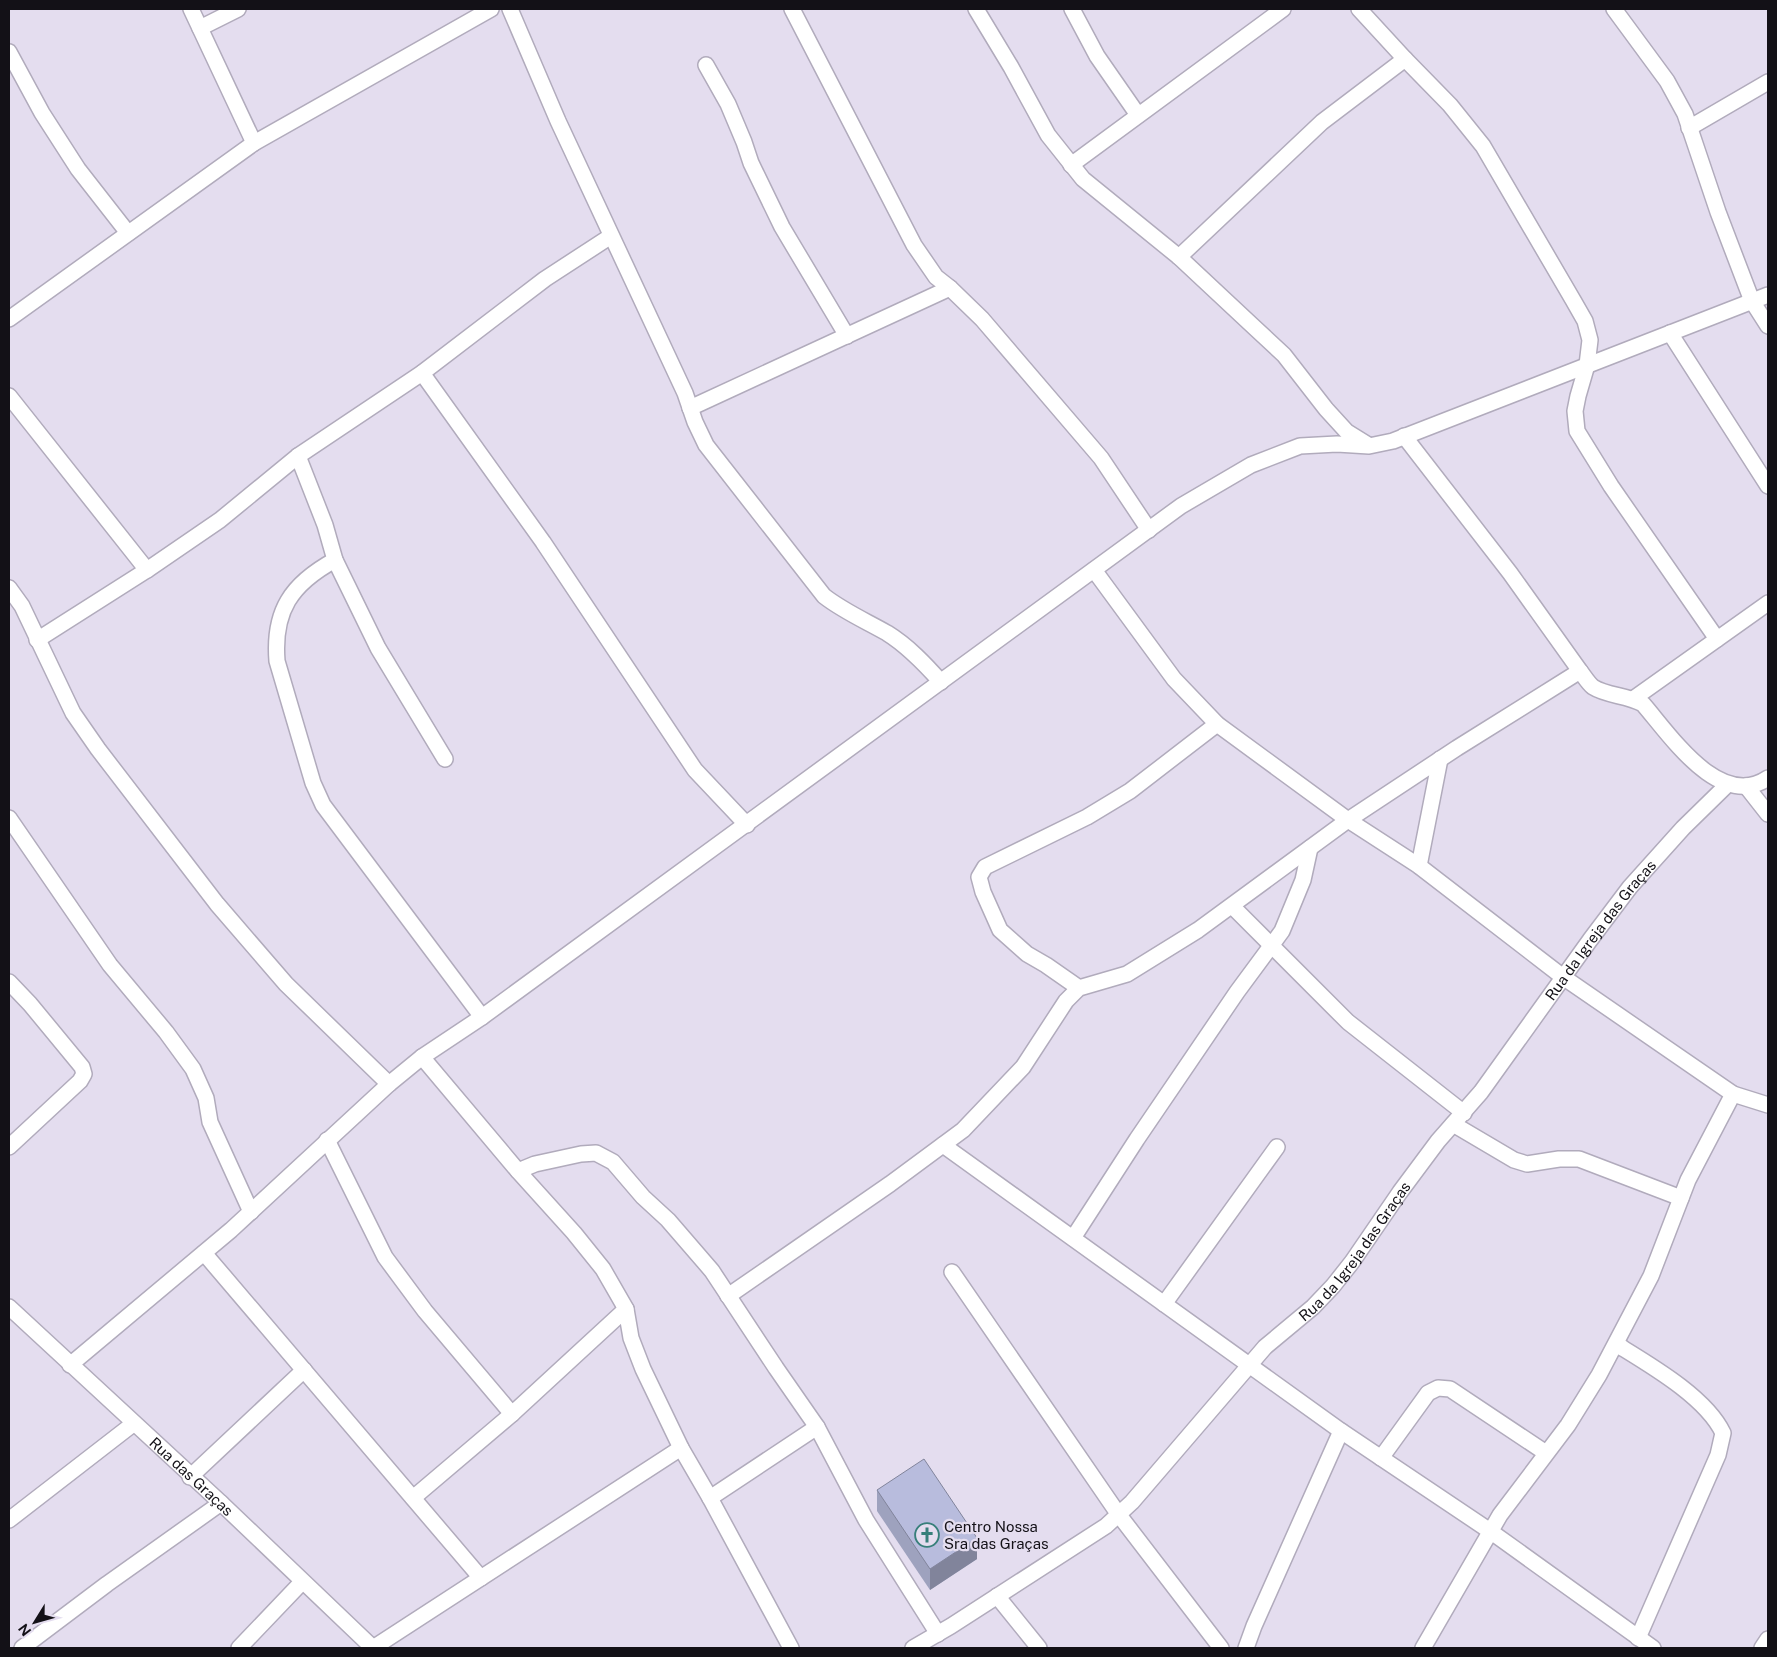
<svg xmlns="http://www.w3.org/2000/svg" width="1777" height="1657" font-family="'Public Sans',sans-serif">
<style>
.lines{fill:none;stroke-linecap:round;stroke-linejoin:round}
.street-casing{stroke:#b1abbc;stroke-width:18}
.street{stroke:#fff;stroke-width:15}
.wall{fill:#9ea2be}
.shaded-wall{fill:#81849b}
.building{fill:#b8bcdd;stroke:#81849b}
.labels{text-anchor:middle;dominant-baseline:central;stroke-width:4.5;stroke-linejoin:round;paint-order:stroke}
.street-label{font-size:15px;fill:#131117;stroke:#e4ddef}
.poi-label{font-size:15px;fill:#131117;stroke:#e4ddef;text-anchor:start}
</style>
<rect width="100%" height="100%" fill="#e4ddef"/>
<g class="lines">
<g class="street-casing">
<g id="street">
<path d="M191,9L254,143"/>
<path d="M510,9L558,121L685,393L695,422L706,445L824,596C843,611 866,621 887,633C908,646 925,664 941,682"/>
<path d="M792,9L914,245L936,277L950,288L982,319L1101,458L1149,530"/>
<path d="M976,9L1011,67L1048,135L1083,179L1179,257L1255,328L1284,355L1326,409L1347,432L1368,445"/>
<path d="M1072,9L1097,56L1138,115"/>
<path d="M1359,9L1405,59L1450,105L1483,146L1573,300L1585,321L1590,340L1587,365L1578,396L1575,411L1577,431L1611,486L1717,639"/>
<path d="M1614,9L1667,81L1685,114L1718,212L1752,301L1768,326"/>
<path d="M200,28L238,9"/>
<path d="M9,52L42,113L78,169L128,233"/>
<path d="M706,65L728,104L744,142L751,163L782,227L847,336"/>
<path d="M1689,128L1768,82"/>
<path d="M1071,165L1283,9"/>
<path d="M1179,257L1322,122L1405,59"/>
<path d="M9,319L254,143L491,9"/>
<path d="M1670,333L1768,486"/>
<path d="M422,373L543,542L695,770L747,825"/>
<path d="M9,396L147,570"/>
<path d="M690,408L950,288"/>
<path d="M1404,436L1510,573L1580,671C1584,676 1588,683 1593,687C1607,696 1627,695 1643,704C1670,735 1720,811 1768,778"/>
<path d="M298,456L325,525L335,560L378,648L445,759"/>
<path d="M335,560C291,584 273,611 277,661L313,783L323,805L482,1017"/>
<path d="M1094,570L1174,679L1217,724L1348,820L1419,866L1563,977L1733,1094L1768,1105"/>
<path d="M9,588L22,606L73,713L98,749L217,904L286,984L389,1084"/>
<path d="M37,640L147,570L220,520L298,456L422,373L545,279L611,236"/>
<path d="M1633,699L1768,603"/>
<path d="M1746,786L1768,814"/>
<path d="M9,818L110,965L166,1032L193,1069L206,1098L210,1122L251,1212"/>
<path d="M1419,866L1440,759"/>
<path d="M1232,906L1348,1022L1464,1113"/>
<path d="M9,982L30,1004L82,1067L84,1074L80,1081L9,1147"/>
<path d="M1079,988L1046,965L1027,954L1000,930L983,892L979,877L985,867L1087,817L1130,791L1217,724"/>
<path d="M422,1057L518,1171L574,1233L603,1269L626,1309L631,1338L643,1369L681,1448L710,1498L791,1648"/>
<path d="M1453,1124L1514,1160L1527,1164L1559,1159H1579L1681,1198"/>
<path d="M327,1140L385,1257L425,1311L512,1414"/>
<path d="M943,1145L1341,1431L1490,1531L1653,1648"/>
<path d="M518,1171L535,1164L581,1154L596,1153L613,1162L643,1197L668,1220L712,1271L776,1368L817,1427L866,1520L938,1634"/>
<path d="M1073,1238L1137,1139L1237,992L1282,931L1303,880L1310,848"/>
<path d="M204,1253L481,1578"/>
<path d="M952,1272L1119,1515L1221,1648"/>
<path d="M728,1296L890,1184L963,1130L1023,1067L1066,1001L1079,988L1127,974L1198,930L1348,820L1457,748L1580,671"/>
<path d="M1164,1304L1277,1147"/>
<path id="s1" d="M9,1307L221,1503L373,1648"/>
<path d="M1616,1344C1650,1365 1706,1397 1723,1433L1718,1455L1638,1638"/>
<path d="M70,1365L231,1230L389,1084L422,1057L482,1017L1181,506L1251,465L1300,446L1337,444L1369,446L1393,441L1768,295"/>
<path d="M1381,1458L1428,1393L1438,1388L1450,1389L1546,1453"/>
<path d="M190,1477L304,1370"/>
<path d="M413,1498L512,1414L626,1309"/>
<path d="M710,1498L817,1427"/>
<path d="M9,1520L133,1424"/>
<path d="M997,1596L1039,1648"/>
<path d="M22,1648L107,1584L221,1503"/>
<path d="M239,1648L302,1582"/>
<path d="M373,1648L681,1448"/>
<path id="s2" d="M913,1648L951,1626L1106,1526L1132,1502L1265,1347L1313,1307L1333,1286L1352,1262L1400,1192L1438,1141L1481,1092L1590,940L1630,887L1683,828L1728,784"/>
<path d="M1246,1648L1254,1626L1341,1431"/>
<path d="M1423,1648L1500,1515L1568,1425L1599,1375L1651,1276L1688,1180L1733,1094"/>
<path d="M1762,1648L1768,1639"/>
</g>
</g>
<use href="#street" class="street"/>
</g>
<path class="wall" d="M877,1490L977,1559L930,1590L877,1511Z"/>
<path class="shaded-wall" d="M977,1538V1559L930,1590V1569Z"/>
<path class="building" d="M924,1459L977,1538L930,1569L877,1490Z"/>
<defs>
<g id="church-ring" transform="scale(1.25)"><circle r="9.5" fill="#e4ddef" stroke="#377f7a" stroke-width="1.5"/><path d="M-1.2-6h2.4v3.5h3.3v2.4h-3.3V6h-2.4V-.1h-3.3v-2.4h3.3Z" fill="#377f7a"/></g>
</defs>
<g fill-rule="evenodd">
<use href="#church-ring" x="927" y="1535"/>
</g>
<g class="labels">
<g class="street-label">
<text stroke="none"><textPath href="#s2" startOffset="1005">Rua da Igreja das Graças</textPath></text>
<text stroke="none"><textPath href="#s2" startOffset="600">Rua da Igreja das Graças</textPath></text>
<text stroke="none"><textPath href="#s1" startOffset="249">Rua das Graças</textPath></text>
</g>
<g class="poi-label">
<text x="944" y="1526">Centro Nossa<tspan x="944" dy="17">Sra das Graças</tspan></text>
</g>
</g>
<rect width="1777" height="1657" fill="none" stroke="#131117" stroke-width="20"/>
<g transform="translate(35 1622) rotate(233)" stroke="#e4ddef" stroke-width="4" paint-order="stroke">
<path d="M0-4L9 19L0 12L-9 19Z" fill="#131117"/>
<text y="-8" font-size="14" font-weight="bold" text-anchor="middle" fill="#131117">N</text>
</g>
</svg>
